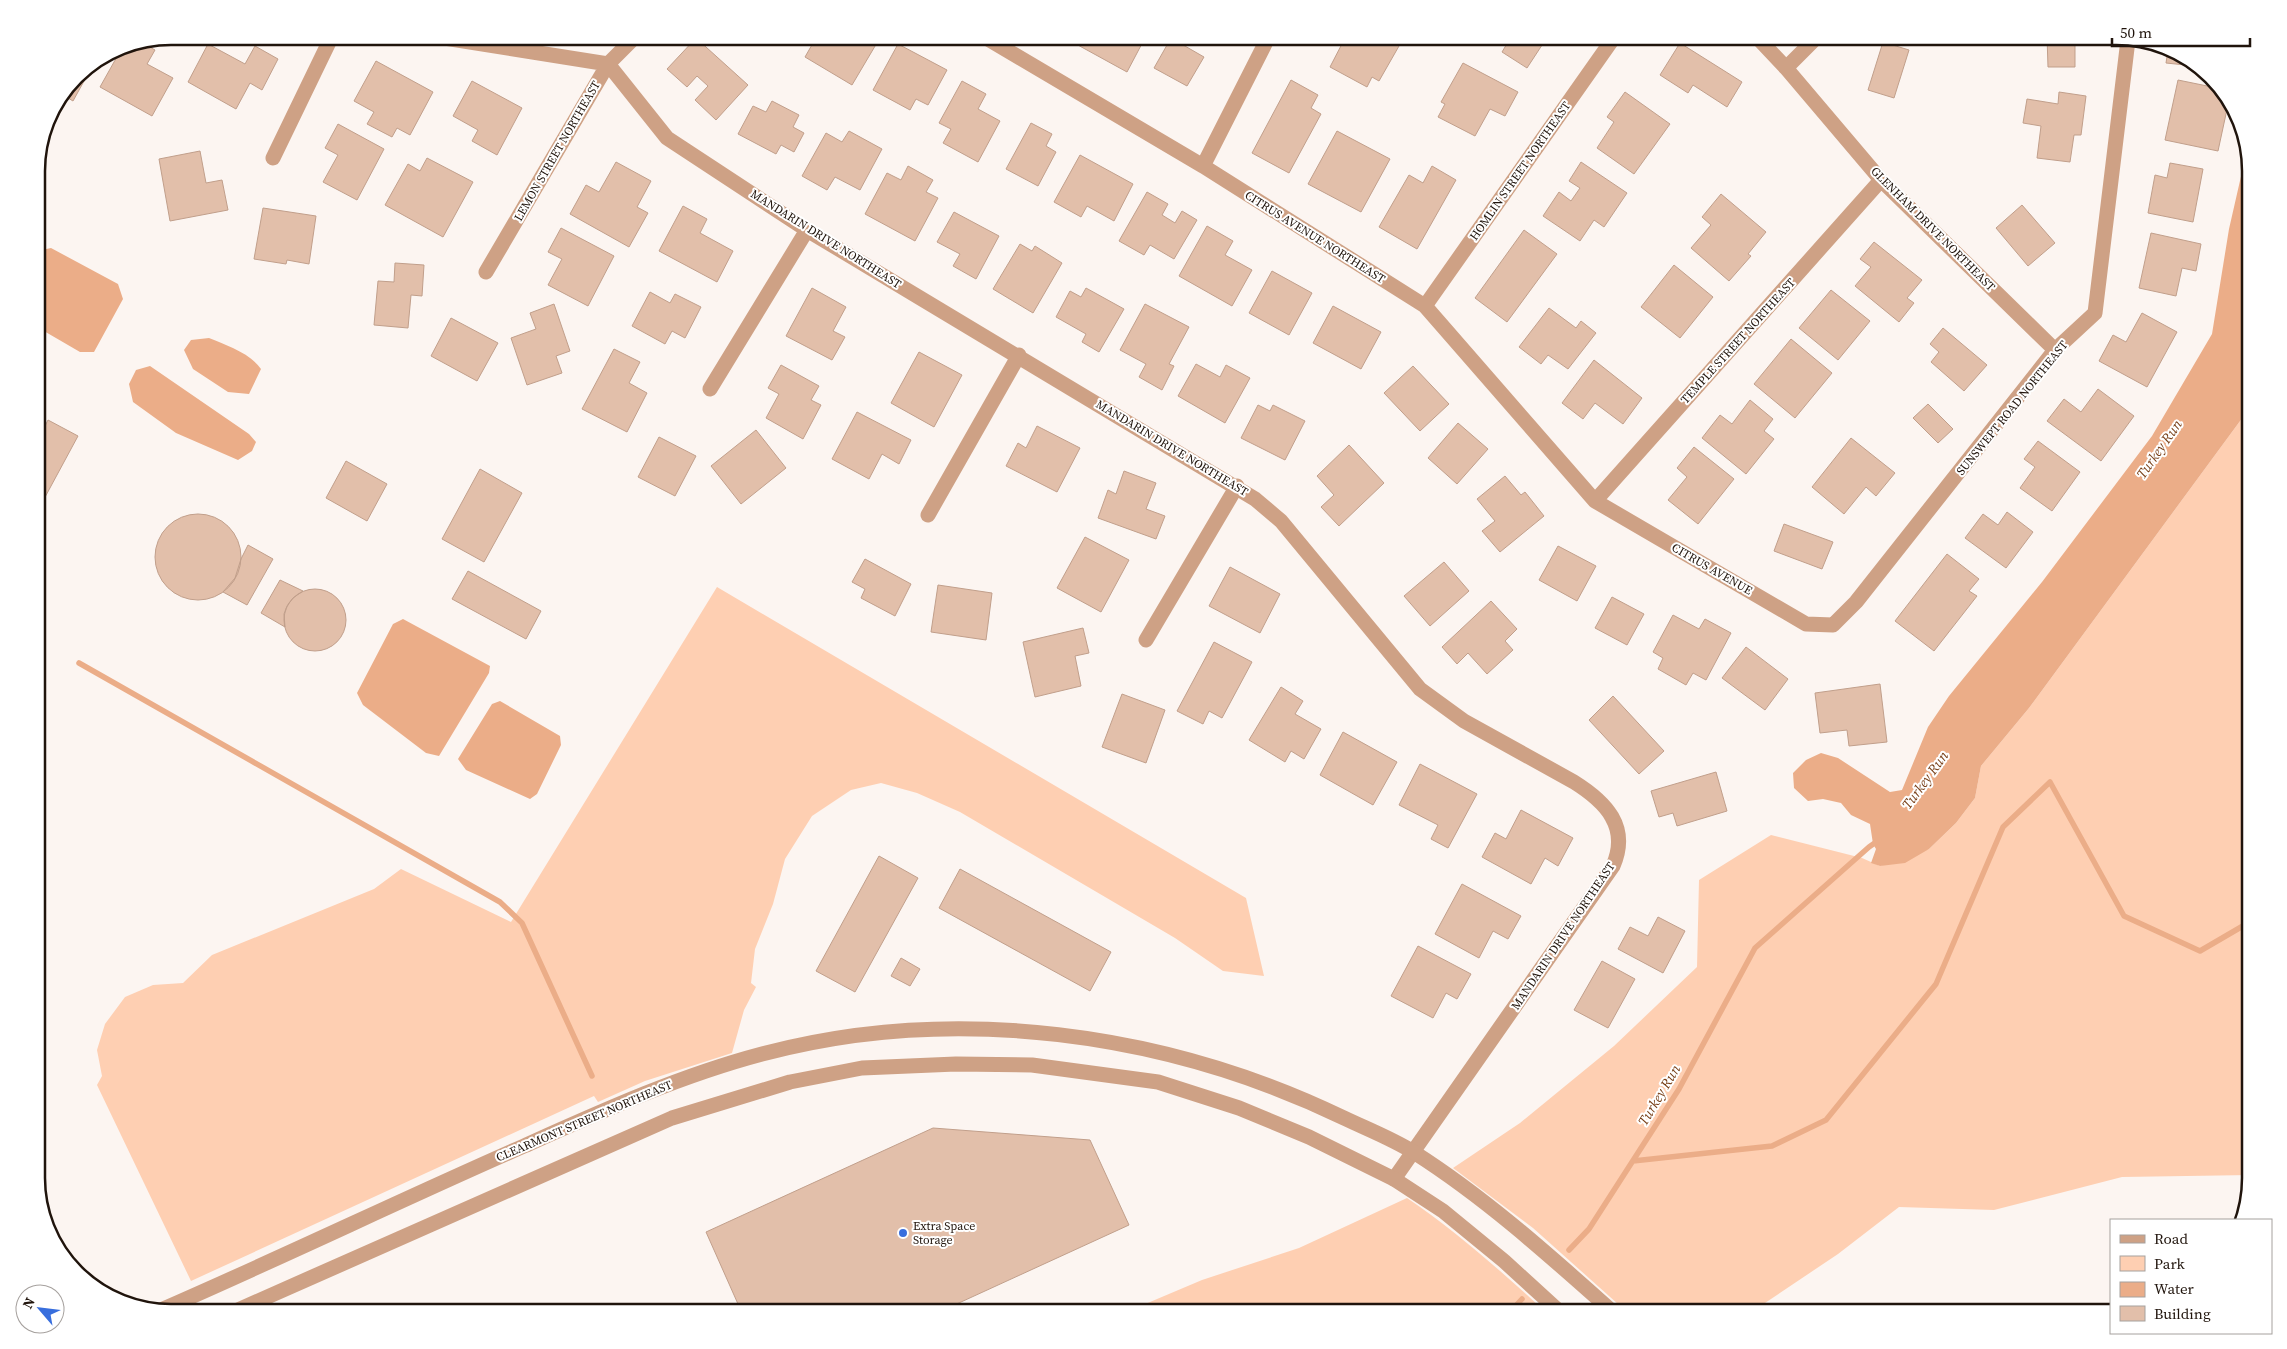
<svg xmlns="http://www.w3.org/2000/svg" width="2287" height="1349" font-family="'Source Serif 4',serif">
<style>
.green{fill:#fecfb2}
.water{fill:#ebad88}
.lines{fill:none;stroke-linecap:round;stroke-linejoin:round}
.stream{stroke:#ebad88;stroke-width:5.5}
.building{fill:#e2bfaa;stroke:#c19f8b}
.minor{stroke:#cea185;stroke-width:15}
.tertiary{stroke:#cea185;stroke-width:15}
.poi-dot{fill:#386edd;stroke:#fff;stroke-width:2}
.labels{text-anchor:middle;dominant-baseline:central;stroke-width:4;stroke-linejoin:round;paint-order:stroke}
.street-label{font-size:12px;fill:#20140c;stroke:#fff}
.poi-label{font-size:12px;fill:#20140c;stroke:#fff;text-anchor:start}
.water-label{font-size:14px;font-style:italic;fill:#783f17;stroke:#fff}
.rim{fill:none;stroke:#20140c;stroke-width:2.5}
</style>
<rect width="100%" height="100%" fill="#fcf5f1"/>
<path class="green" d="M2251,396V1175L2122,1177L1994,1210L1899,1207L1838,1254L1750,1313H1628L1533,1228L1453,1168L1520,1123L1614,1046L1697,967L1699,880L1771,835L1862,858L1880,866L1929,849L1956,823L1975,798L1981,766L2029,708L2243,417Z
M717,587L1246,898L1264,976L1223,971L1175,938L960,812L917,793L881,783L851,790L812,816L785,859L773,904L755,949L751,983L756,987L744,1010L732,1053L645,1081L598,1102L594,1096L191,1281L97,1085L102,1076L97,1050L105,1024L125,997L153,985L183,983L212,955L374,889L401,869L511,922Z
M1407,1198C1457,1232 1502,1272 1547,1313H1124L1202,1280L1299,1248Z"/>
<path class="water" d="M2247,150L2250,162L2251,396L2243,417L2029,708L1981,766L1975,798L1956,823L1929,849L1905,863L1880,866L1871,863L1876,849L1873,844L1870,824L1851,815L1841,803L1823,799L1808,801L1794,788L1793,773L1806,760L1821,753L1838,758L1890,792L1902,790L1928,727L1949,696L2042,582L2152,436L2212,334L2229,229Z
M51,248L118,284L123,299L94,352H80L37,327V251Z
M209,338C226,345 250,353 261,369L249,394L228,392L193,369L184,350L191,340Z
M150,366L249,434L256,442L252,451L238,460L176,433L133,402L129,384L136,370Z
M403,619L490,666L489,673L439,756L426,753L363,705L357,693L393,624Z
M500,701L560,736L561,745L537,794L530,799L466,770L458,759L492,704Z"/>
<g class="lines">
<path class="stream" d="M79,663L500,902L522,923L592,1076
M2251,737L2247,749L2251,772
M1633,1161L1772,1146L1826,1120L1936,984L2003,827L2050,782L2124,916L2200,951L2248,923L2251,919
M1569,1250L1589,1229L1679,1089L1755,948L1869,847L1879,840
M1509,1313L1522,1299"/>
</g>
<path class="building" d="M817,36H881L852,85L805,57Z
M1080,36H1146L1127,72L1076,44Z
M1338,36H1398L1403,39L1379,81L1372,77L1367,87L1330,67L1344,40Z
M1509,36H1560L1555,45L1546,39L1527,68L1502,52L1511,37Z
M2047,36H2075V67H2048Z
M696,38L748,85L716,120L695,100L708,86L697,76L687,87L667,69Z
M1171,38L1204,57L1187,86L1154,68Z
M141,42L155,50L147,64L173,78L152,116L100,87L123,46Z
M1883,42L1909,50L1894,98L1868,90Z
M1680,43L1742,82L1727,107L1693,85L1688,93L1660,75Z
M208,44L245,64L255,46L278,59L262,90L250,83L236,109L188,82Z
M898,44L947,70L928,105L916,99L910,110L873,90Z
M2168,50L2184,54L2195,66L2166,63Z
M376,61L433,92L410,135L397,128L392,137L367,124L374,112L354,101Z
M94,63L73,101L63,95L76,75Z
M1463,63L1518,92L1505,116L1490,109L1475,136L1438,117L1445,104L1441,102Z
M1291,80L1318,95L1311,108L1321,114L1289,173L1252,153Z
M2178,80L2217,88L2229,100L2218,151L2165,140Z
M472,81L522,108L497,155L472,141L478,130L453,116Z
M962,81L986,94L978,109L1000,121L978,162L943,143L951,129L939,123Z
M1625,92L1670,124L1634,174L1597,148L1614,122L1607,117Z
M2059,92L2086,96L2081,135H2074L2070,162L2037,158L2041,126L2023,123L2027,99L2058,104Z
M772,101L799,115L793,127L804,133L794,152L781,145L776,154L738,134L753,106L766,112Z
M1031,123L1052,134L1046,146L1056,152L1038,186L1006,169Z
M338,124L384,149L357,200L323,182L338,155L325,148Z
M849,131L882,149L860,190L835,177L827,190L802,176L826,133L842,142Z
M1337,131L1390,159L1361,212L1308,184Z
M200,151L206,183L222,180L228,210L170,221L159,159Z
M1080,155L1133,184L1114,221L1087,206L1081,217L1054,202Z
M427,158L473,182L443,237L385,205L408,164L420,171Z
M616,162L651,181L637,207L648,213L629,247L570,214L586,185L599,192Z
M1581,162L1627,193L1604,227L1594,220L1580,241L1543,216L1559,192L1571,201L1580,188L1569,181Z
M2170,163L2203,169L2193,222L2148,213L2155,175L2167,178Z
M908,166L933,180L926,192L938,198L915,241L865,214L887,173L901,180Z
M1432,166L1456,180L1417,249L1379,227L1409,175L1423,183Z
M1147,192L1168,204L1162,215L1175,223L1182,211L1197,220L1174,259L1150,245L1144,255L1119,241Z
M1721,194L1766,232L1748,254L1751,256L1729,281L1691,248L1711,225L1702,217Z
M2022,205L2055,243L2028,266L1996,228Z
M683,206L707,219L700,233L733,251L717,282L659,251Z
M263,208L316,216L309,264L287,260L286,264L254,259Z
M954,212L999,236L976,279L953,266L960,254L937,242Z
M1207,226L1233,241L1225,255L1252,270L1232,306L1179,276Z
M561,228L614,256L588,306L548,285L562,259L548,252Z
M1524,230L1557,254L1507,322L1475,298Z
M2151,233L2201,244L2196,271L2182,268L2176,296L2139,288Z
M1874,242L1922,280L1907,298L1914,303L1899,322L1855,286L1871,267L1860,259Z
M1020,244L1032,251L1035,246L1062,263L1033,313L993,289Z
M395,263L424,265L422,296L411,295L408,328L374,325L378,281L394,282Z
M1674,265L1713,297L1680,338L1641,307Z
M1272,271L1312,293L1289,335L1249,313Z
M812,288L846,307L833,331L845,337L832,360L786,336Z
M1086,288L1124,309L1099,352L1082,342L1086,334L1056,317L1070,291L1081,297Z
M1831,290L1870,321L1838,360L1799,328Z
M650,292L670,303L675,294L701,307L685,338L672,331L665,344L632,326Z
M554,304L570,351L556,356L562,373L527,385L511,338L536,329L530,313Z
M1145,304L1189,327L1169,364L1174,366L1162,390L1139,377L1146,364L1120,350Z
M1333,306L1381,332L1361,369L1313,343Z
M1549,308L1576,328L1581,321L1596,333L1568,369L1548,355L1541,364L1519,347Z
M2142,313L2177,332L2147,387L2099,361L2113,335L2126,342Z
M451,318L498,343L477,381L431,356Z
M1943,328L1987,365L1964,391L1931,362L1939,352L1930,344Z
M1791,339L1832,373L1795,418L1754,384Z
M614,349L640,362L629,383L647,393L627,432L582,409Z
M919,352L962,375L934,427L891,403Z
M1594,360L1642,398L1623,424L1595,403L1583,419L1562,403Z
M1196,364L1220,377L1226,365L1250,378L1225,423L1178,396Z
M781,365L819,386L811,400L821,405L803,439L766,418L779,394L768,388Z
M1413,366L1449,404L1420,431L1384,393Z
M2098,389L2134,416L2101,461L2047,421L2064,399L2081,412Z
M1750,400L1773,419L1764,431L1774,439L1746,474L1702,438L1720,415L1732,424Z
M1928,404L1953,429L1938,443L1913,418Z
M1258,405L1270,411L1273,405L1305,421L1285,460L1241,438Z
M857,412L911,440L899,464L882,454L869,479L832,459Z
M48,420L78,436L37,512V442Z
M1458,423L1488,449L1457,484L1428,458Z
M1037,426L1080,448L1057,492L1006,466L1018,443L1026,448Z
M756,430L786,468L741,504L711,466Z
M659,437L696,456L675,496L638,477Z
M1851,438L1895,473L1876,496L1866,487L1844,514L1812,487Z
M2038,441L2080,472L2052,511L2020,488L2035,467L2024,459Z
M1349,445L1384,483L1339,526L1321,507L1334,495L1317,476Z
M1694,447L1734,479L1698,524L1668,500L1687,477L1677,468Z
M346,461L387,484L367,521L326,498Z
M480,469L522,493L484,562L442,539Z
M1124,471L1156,483L1146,509L1165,516L1156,539L1098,518L1108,490L1116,494Z
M1505,476L1521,495L1525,492L1544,516L1500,552L1482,531L1495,521L1477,499Z
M2007,512L2033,532L2006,568L1965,538L1983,514L1998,525Z
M155 557a43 43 0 1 1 86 0a43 43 0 1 1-86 0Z
M1784,524L1833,542L1822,569L1774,551Z
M1085,537L1129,560L1101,612L1057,588Z
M248,545L273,559L247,605L223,592L235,578L241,559Z
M1558,546L1596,566L1577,601L1539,580Z
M1947,554L1979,579L1969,591L1977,596L1934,651L1895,621Z
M865,559L911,584L895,616L861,598L865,589L852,582Z
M1444,562L1469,591L1430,626L1404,596Z
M1230,567L1280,594L1260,633L1209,606Z
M468,571L541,611L526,639L452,599Z
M280,580L303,591L293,598L287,606L284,614L285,627L261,613Z
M938,585L992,593L986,640L931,632Z
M284 620a31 31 0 1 1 62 0a31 31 0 1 1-62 0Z
M1612,597L1644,614L1627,645L1595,628Z
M1491,601L1517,629L1505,641L1513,650L1487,674L1468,653L1457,664L1442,647Z
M1673,615L1699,629L1705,619L1731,633L1706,680L1693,673L1686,685L1658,669L1663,658L1653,652Z
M1083,628L1089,653L1075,656L1081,686L1035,697L1023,642Z
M1214,642L1252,662L1222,718L1209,711L1203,724L1177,711Z
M1746,647L1788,679L1765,710L1722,678Z
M1880,684L1887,742L1849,746L1847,730L1820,733L1815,693Z
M1281,687L1303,701L1295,714L1321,729L1304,759L1291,751L1285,762L1249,740Z
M1122,694L1165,710L1146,763L1102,747Z
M1613,696L1664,751L1639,774L1589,720Z
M1343,732L1397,762L1373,805L1320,775Z
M1420,764L1477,794L1448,848L1431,839L1438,825L1399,805Z
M1716,772L1727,811L1677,826L1673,813L1659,817L1651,791Z
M1521,810L1573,838L1558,866L1545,858L1531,884L1482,857L1495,833L1506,839Z
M879,856L918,878L855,992L816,971Z
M960,869L1111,952L1090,991L939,908Z
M1462,884L1521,916L1508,939L1493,931L1479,958L1435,934Z
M1658,917L1685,931L1663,973L1618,949L1630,927L1648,936Z
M1418,946L1471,974L1457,999L1446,993L1433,1018L1391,996Z
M901,958L920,969L910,986L891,976Z
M1602,961L1635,979L1608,1028L1574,1010Z
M933,1128L1090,1140L1129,1225L937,1313H742L706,1232Z
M2094,1307L2095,1313H2035Z"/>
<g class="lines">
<path class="minor" d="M432,36L608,64L667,138L807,230L1255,499L1281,521L1420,689L1464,721L1574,782C1606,802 1630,827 1613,866L1394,1179
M983,36L1203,166L1425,306L1595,501L1806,624L1833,625L1856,602L2055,350L2095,313L2128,40
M1756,36L1786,68L1881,180L2055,350
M1786,68L1818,36
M273,158L332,36
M1203,166L1269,36
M486,272L608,64L636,36
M1425,306L1615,36
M710,389L807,230
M1595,501L1881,180
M928,515L1019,355
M1146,640L1237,486"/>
<path class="tertiary" d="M161,1310C283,1257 403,1199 524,1146C602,1111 679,1076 762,1054C954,1003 1166,1032 1344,1118C1367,1129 1393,1139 1415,1153C1487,1199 1551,1257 1614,1313
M231,1313L672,1118L790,1082L862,1068L956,1064L1032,1065L1158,1082L1239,1108L1309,1137L1394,1179L1443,1211L1504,1261L1561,1313"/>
</g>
<circle class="poi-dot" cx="903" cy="1233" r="5"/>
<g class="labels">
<g class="street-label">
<text transform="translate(557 151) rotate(-60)">LEMON STREET NORTHEAST</text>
<text transform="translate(1520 171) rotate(-55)">HOMLIN STREET NORTHEAST</text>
<text transform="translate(1933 229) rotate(45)">GLENHAM DRIVE NORTHEAST</text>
<text transform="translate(1315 237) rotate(32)">CITRUS AVENUE NORTHEAST</text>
<text transform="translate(826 239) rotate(32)">MANDARIN DRIVE NORTHEAST</text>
<text transform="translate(1738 341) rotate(-48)">TEMPLE STREET NORTHEAST</text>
<text transform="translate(2012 408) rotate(-51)">SUNSWEPT ROAD NORTHEAST</text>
<text transform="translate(1172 448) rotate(31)">MANDARIN DRIVE NORTHEAST</text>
<text transform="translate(1712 569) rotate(30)">CITRUS AVENUE</text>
<text transform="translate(1563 936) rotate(-56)">MANDARIN DRIVE NORTHEAST</text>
<text transform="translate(584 1121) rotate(-23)">CLEARMONT STREET NORTHEAST</text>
</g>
<g class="poi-label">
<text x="913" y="1226">Extra Space<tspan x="913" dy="14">Storage</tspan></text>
</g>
<g class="water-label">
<text transform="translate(2159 449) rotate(-55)">Turkey Run</text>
<text transform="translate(1925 780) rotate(-54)">Turkey Run</text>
<text transform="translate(1659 1095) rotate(-59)">Turkey Run</text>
</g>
</g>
<path d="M0 0H2287V1349H0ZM171 45H2116A126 126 0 0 1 2242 171V1178A126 126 0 0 1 2116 1304H171A126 126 0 0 1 45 1178V171A126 126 0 0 1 171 45Z" fill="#fff" fill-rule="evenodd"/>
<path class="rim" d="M171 45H2116A126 126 0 0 1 2242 171V1178A126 126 0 0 1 2116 1304H171A126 126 0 0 1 45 1178V171A126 126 0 0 1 171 45Z"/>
<rect x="2110" y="1219" width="162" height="115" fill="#ffffff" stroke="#a6a19e"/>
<rect x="2120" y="1235" width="25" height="8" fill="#cea185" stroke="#a6a19e"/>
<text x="2154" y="1244" font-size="15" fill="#20140c">Road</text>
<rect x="2120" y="1256" width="25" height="15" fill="#fecfb2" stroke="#a6a19e"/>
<text x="2154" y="1269" font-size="15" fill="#20140c">Park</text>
<rect x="2120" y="1282" width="25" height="15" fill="#ebad88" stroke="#a6a19e"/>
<text x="2154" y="1294" font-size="15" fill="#20140c">Water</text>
<rect x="2120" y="1306" width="25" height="15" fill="#e2bfaa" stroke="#a6a19e"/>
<text x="2154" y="1319" font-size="15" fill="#20140c">Building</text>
<g transform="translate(40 1309) rotate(298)"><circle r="24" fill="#ffffff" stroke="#a6a19e"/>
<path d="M0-4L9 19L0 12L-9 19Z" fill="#386edd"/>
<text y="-8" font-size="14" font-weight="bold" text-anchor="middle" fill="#20140c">N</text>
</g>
<path d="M2112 38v8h138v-8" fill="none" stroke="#20140c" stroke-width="2.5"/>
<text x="2120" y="38" font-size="15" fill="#20140c" stroke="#ffffff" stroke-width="4" paint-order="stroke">50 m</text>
</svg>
